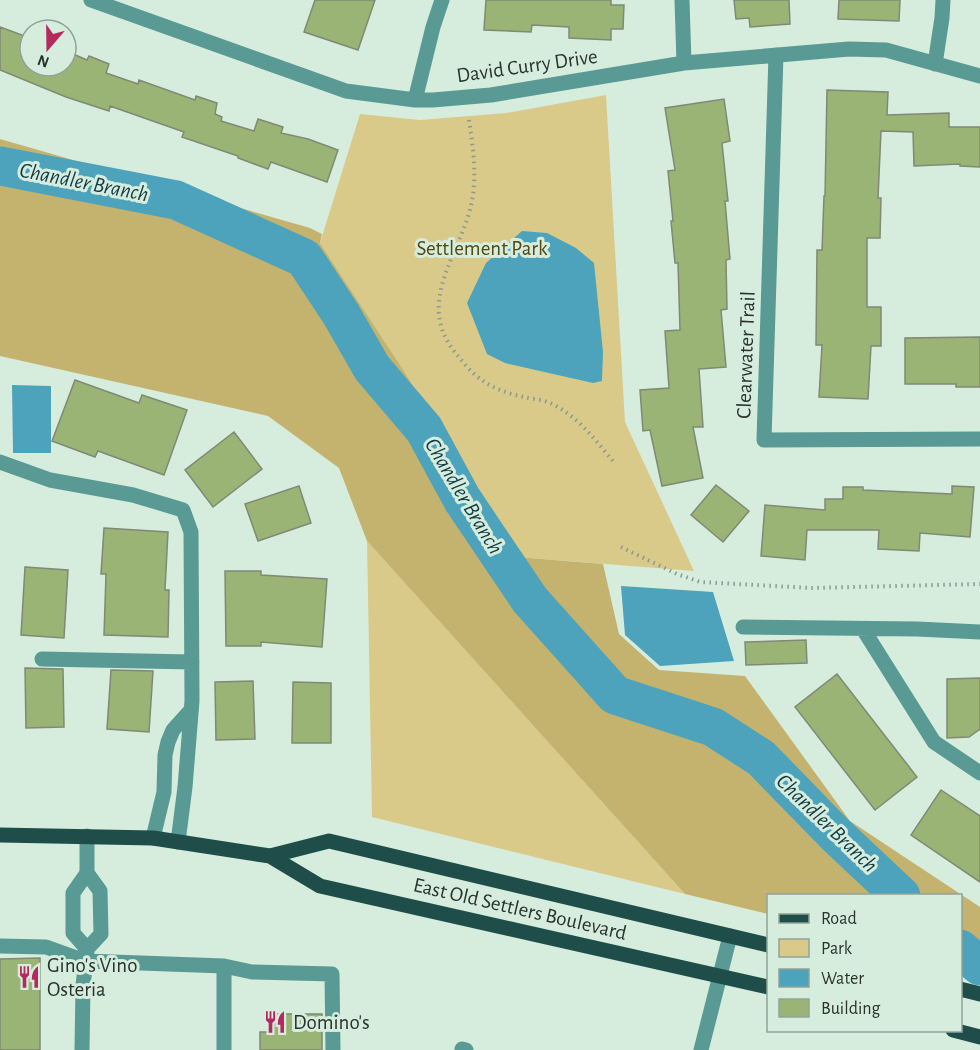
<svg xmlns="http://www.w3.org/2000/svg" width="980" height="1050" font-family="'Alegreya Sans',sans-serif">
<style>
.green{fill:#daca8a}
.forest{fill:#c4b36f}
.water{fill:#4ca3bb}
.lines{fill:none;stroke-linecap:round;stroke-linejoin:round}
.river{stroke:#4ca3bb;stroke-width:39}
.building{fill:#9ab475;stroke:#808975;stroke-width:1.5}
.path{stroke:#899a8f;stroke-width:4;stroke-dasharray:1.5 4.5;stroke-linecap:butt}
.minor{stroke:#599a95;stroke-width:15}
.major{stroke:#1f4e4a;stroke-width:15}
.labels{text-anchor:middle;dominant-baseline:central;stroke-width:6;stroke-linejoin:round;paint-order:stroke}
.street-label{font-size:21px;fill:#2a332d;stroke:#d6edde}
.park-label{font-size:21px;fill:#544813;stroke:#d6edde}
.poi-label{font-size:21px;fill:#2a332d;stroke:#d6edde;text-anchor:start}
.water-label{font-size:22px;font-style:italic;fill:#123b46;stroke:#d6edde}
</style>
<rect width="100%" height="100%" fill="#d6edde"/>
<path class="green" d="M606,95L625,422L694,571L517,557L404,371L320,243L360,114L420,120L506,113Z
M367,541L685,894L372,817Z"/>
<path class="forest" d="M0,139L310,228L322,234L320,243L404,371L517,557L603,564L619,634L659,670L745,676L850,821L980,907V965L961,960L960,896H768V914L685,894L367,541L339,468L268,416L0,356Z"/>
<path class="water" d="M522,231L547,233L576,248L594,263L603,352L602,381L593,383L505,363L487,354L467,303L486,263Z
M12,385L51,386V453H13Z
M621,586L713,592L734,661L660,666L625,635Z"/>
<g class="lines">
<path class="river" d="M0,166L176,200L304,258L341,314L372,368L424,429L462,499L530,600L615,695L713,727L761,758L835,834L901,896
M960,949L980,966"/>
</g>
<path class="building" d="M315,0H375L358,50L304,32Z
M486,0H611V5H624L623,29H611V40L569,38V27L532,25L531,32L484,30Z
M734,0H789L790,24L750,27L749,18L736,19Z
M839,0H900L899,21L838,19Z
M0,27L30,38V66H66V51L87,60L89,56L109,64L106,73L138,84L139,80L195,100L196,96L217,103L215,114L222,117L221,121L254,131L258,119L283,127L281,133L308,139L338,150L327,182L271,162L268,169L238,158V156L182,137L184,132L110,106L109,111L66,97L0,70Z
M827,90L888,92L887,115L949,113V127H980V167L960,166V164L914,166L913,132L881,131L878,198H881L880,238H867V307H881V346H871L868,399L819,397L822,345H816L817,250H822L824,196H825Z
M724,99L730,141L722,143L728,201H725L730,259L726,260L727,309L721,310L726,367L699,369L703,427H693L703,478L662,486L650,430L643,431L640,390L669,388L665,331L680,330L678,263H675L671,221H673L668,171L675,170L665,108Z
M980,337V387H956V384H905V338Z
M75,380L139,403L142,395L187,410L164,475L98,451L95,457L52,441Z
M234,432L262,469L213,507L185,470Z
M716,485L749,511L723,542L691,515Z
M299,486L311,523L258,541L245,504Z
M952,486L974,487L970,537L920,533L919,551L878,549L879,530H807L805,560L761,556L765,505L825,510V499H843V487H863V490L952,494Z
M104,528L168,532L165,590H169L168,637L104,635L106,574H101Z
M25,567L68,570L64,638L21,635Z
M225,571H261V575L327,579L322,647L261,642V646H226Z
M806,640L807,663L746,665L745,642Z
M25,668L63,669L64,727L26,728Z
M111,670L153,671L149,732L107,729Z
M837,674L917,777L875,810L795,707Z
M980,678V729L969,737L947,738V679Z
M253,681L255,739L216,740L215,682Z
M293,682L331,683V743H292Z
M941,790L980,816V882L911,835Z
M40,958V1050H0V959Z
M271,1014H322V1050H260V1032H271Z"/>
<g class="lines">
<path class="path" d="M469,120C473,147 477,174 472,201C462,253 415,300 454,351C462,361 471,373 482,380C494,389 510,394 524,397C532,399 542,399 550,403C577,415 595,440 613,461
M621,547L677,574L700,582L811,588L980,584"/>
<path class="minor" d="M91,0L346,91L415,100H433L491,95L684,63L849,49L886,50L980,76
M682,0L684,63
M776,55L764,440L980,439
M935,64L942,18L943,0
M415,100L433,27L442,0
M0,462L50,480L133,495L183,510L191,532L192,701L185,787L178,842
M743,627L917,629L980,632
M863,629L934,742L980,773
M42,659L192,662
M153,838L164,792L165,755L168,742L173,730L191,710
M87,873L100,891L101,934L87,949L73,933V893L87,873V836
M0,946L46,947L85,961L224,966V1050
M224,966L252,972L332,974L333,1050
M462,1049L466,1050
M82,1050L83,985L87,952
M701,1050L730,936"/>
<path class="major" d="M0,835L153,838L270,856L320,886L768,987
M270,856L329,841L768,945
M960,989L980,994
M953,1030L980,1037"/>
</g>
<defs>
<g id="restaurant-bare" transform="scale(1.8)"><path d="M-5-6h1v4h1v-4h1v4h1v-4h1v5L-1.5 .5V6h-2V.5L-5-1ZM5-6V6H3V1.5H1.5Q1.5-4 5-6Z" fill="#b6295e" stroke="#d6edde" stroke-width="2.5" paint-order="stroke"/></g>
</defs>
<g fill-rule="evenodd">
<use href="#restaurant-bare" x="29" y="977"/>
<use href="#restaurant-bare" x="275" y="1022"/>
</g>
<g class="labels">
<g class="street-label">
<text transform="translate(527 66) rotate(-8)">David Curry Drive</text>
<text transform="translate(746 355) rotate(-88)">Clearwater Trail</text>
<text transform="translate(520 909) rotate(13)">East Old Settlers Boulevard</text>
</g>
<g class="park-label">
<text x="482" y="248">Settlement Park</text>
</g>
<g class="poi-label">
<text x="47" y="965">Gino's Vino<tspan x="47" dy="24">Osteria</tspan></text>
<text x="293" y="1022">Domino's</text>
</g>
<g class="water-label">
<text transform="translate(84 182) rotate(11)">Chandler Branch</text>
<text transform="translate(464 496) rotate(59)">Chandler Branch</text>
<text transform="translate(827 823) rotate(44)">Chandler Branch</text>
</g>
</g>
<rect x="767" y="894" width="195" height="138" fill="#d6edde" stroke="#91a397" stroke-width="1.5"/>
<rect x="779" y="914" width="30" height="9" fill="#1f4e4a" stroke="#91a397" stroke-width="1.5"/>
<text x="821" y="924" font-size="18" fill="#2a332d">Road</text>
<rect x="779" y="939" width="30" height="18" fill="#daca8a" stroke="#91a397" stroke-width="1.5"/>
<text x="821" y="954" font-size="18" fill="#2a332d">Park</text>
<rect x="779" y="969" width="30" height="18" fill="#4ca3bb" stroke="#91a397" stroke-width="1.5"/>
<text x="821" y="984" font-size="18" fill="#2a332d">Water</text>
<rect x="779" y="999" width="30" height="18" fill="#9ab475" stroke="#91a397" stroke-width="1.5"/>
<text x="821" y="1014" font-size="18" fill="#2a332d">Building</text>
<g transform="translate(48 48) rotate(200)"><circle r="28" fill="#d6edde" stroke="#91a397" stroke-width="1.5"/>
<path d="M0-4.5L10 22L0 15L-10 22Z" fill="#b6295e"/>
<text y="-9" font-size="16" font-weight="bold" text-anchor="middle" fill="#2a332d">N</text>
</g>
</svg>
